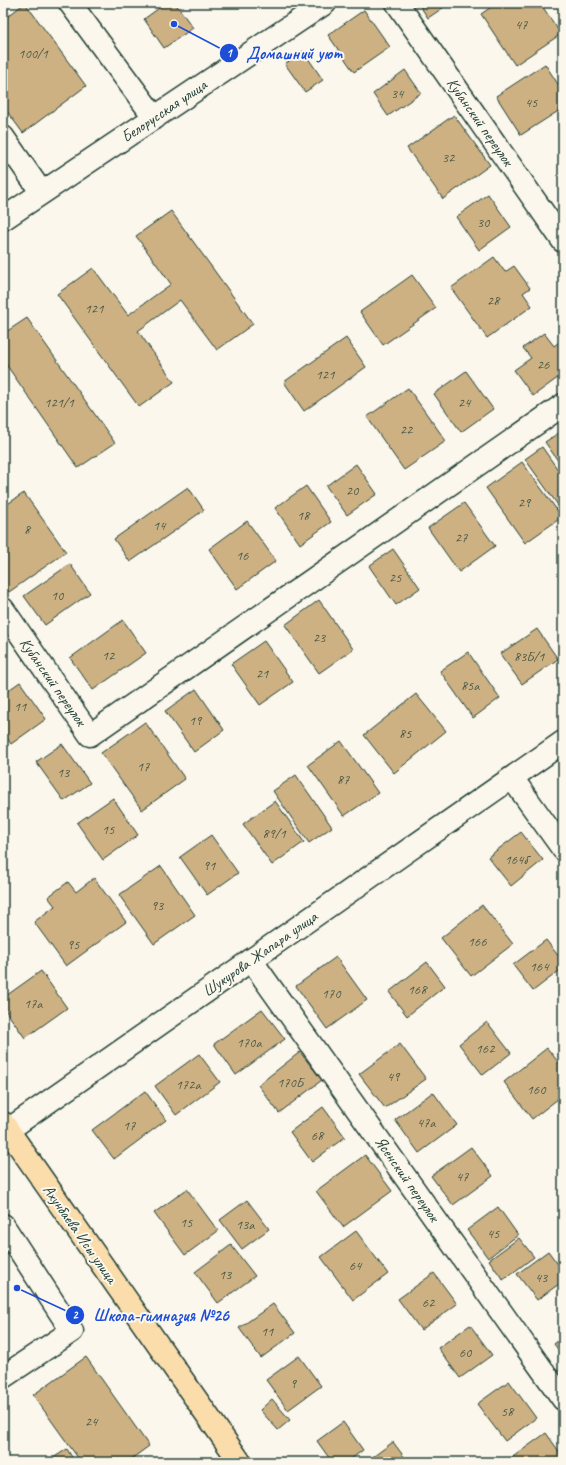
<svg xmlns="http://www.w3.org/2000/svg" width="566" height="1465" font-family="Caveat,sans-serif">
<style>
.building{fill:#cdb183;stroke:#1f3d34}
.lines{fill:none;stroke-linecap:round;stroke-linejoin:round}
.street-casing{stroke:#1f3d34;stroke-width:25}
.primary-casing{stroke:#1f3d34;stroke-width:25}
.street{stroke:#fbf7ec;stroke-width:22}
.primary{stroke:#fbddab;stroke-width:22}
.labels{text-anchor:middle;dominant-baseline:central;stroke-width:4;stroke-linejoin:round;paint-order:stroke}
.number-label{font-size:14px;fill:#4a5a48}
.street-label{font-size:16px;fill:#1f3d34;stroke:#fbf7ec}
.leader{fill:none;stroke:#1d4ed8;stroke-width:1.5}
.callout-dot{fill:#1d4ed8;stroke:#fbf7ec;stroke-width:1.5}
.mark-label{font-size:12px;text-anchor:middle;font-weight:bold;fill:#fff}
.callout-label{font-size:17px;text-anchor:middle;font-weight:bold;fill:#1d4ed8;stroke:#fbf7ec;stroke-width:4;stroke-linejoin:round;paint-order:stroke}
</style>
<rect width="100%" height="100%" fill="#fbf7ec"/>
<filter id="ink" filterUnits="userSpaceOnUse"><feTurbulence type="fractalNoise" baseFrequency=".025" numOctaves="2"/><feDisplacementMap in="SourceGraphic" scale="8" xChannelSelector="R" yChannelSelector="G"/><feConvolveMatrix kernelMatrix="1 2 1 2 8 2 1 2 1" color-interpolation-filters="sRGB"/></filter>
<g filter="url(#ink)">
<path class="building" d="M25,3L86,86L23,133L3,106V20Z
M166,3H175L193,28L164,48L144,19Z
M418,3H450L428,18Z
M497,3H540L561,34L515,65L481,14Z
M364,10L390,47L354,72L328,35Z
M303,51L323,80L305,92L285,64Z
M545,64L563,92V108L521,135L496,96Z
M405,70L421,93L388,116L373,94Z
M454,115L490,165L443,199L407,148Z
M488,194L511,227L479,250L456,217Z
M171,211L253,324L217,350L180,300L138,331L174,382L139,407L57,294L93,268L128,315L171,284L136,236Z
M494,257L505,272L514,266L530,288L523,293L532,306L487,338L451,288Z
M412,275L436,308L383,345L360,312Z
M27,318L115,443L78,468L3,360V334Z
M544,333L554,346L563,339V374L533,396L514,370L531,358L523,348Z
M346,338L366,367L304,411L284,382Z
M466,371L493,409L461,432L434,394Z
M408,388L446,441L404,470L367,417Z
M563,430V468L545,442Z
M542,447L563,477V506L560,508L525,459Z
M522,462L562,517L525,543L486,488Z
M356,464L377,494L347,515L326,486Z
M306,486L331,522L300,544L275,508Z
M188,487L204,510L130,562L114,539Z
M24,493L66,552L9,592L3,584V507Z
M464,503L495,546L459,572L428,528Z
M247,521L276,561L237,589L209,549Z
M393,549L420,588L396,605L369,566Z
M70,564L90,593L45,625L24,596Z
M319,600L353,649L319,673L285,625Z
M123,620L146,653L93,690L70,658Z
M537,629L558,659L522,684L500,654Z
M264,641L293,682L260,705L231,664Z
M468,652L500,698L473,718L440,671Z
M20,682L46,719L11,744L3,732V694Z
M196,689L224,730L194,752L165,711Z
M416,694L446,731L394,773L364,735Z
M145,722L185,779L142,810L101,753Z
M341,741L378,793L344,816L308,765Z
M62,744L90,783L64,801L36,762Z
M296,775L332,827L309,843L273,791Z
M113,798L138,835L103,860L77,823Z
M275,801L304,842L272,865L243,824Z
M521,832L543,860L511,886L488,857Z
M211,835L238,873L207,895L180,857Z
M161,866L195,915L154,944L119,895Z
M94,878L126,922L66,966L34,922L55,906L48,897L68,882L76,892Z
M482,905L513,944L471,976L441,938Z
M546,940L563,962V968L533,991L513,965Z
M336,957L367,1000L327,1029L296,986Z
M427,962L445,986L407,1016L389,992Z
M41,971L67,1008L25,1038L3,1007V998Z
M262,1009L285,1039L236,1075L214,1044Z
M487,1022L511,1053L483,1075L459,1044Z
M400,1044L426,1079L385,1108L359,1074Z
M547,1048L563,1068V1095L532,1119L504,1082Z
M300,1052L322,1080L279,1113L258,1085Z
M199,1054L220,1082L176,1115L155,1086Z
M145,1091L166,1120L114,1159L92,1130Z
M433,1092L457,1125L419,1153L395,1120Z
M323,1107L345,1137L312,1162L290,1132Z
M471,1147L493,1176L453,1205L431,1176Z
M365,1155L392,1191L343,1227L316,1191Z
M187,1189L218,1231L185,1255L154,1213Z
M247,1200L269,1229L242,1249L220,1220Z
M498,1207L518,1235L488,1258L467,1230Z
M356,1231L388,1274L353,1300L321,1257Z
M519,1238L534,1257L503,1280L489,1260Z
M231,1245L255,1276L218,1303L195,1272Z
M548,1251L563,1271V1281L537,1300L517,1274Z
M434,1273L457,1304L421,1330L398,1299Z
M273,1304L295,1333L261,1358L239,1328Z
M470,1325L492,1355L460,1378L438,1348Z
M563,1337V1356L554,1344Z
M299,1356L321,1386L288,1410L266,1380Z
M86,1357L149,1446L127,1462H81L33,1395Z
M509,1381L536,1418L505,1441L477,1404Z
M272,1399L290,1420L278,1430L260,1410Z
M343,1422L363,1450L347,1462H332L317,1441Z
M546,1433L563,1457V1462H513L510,1459Z
M393,1442L408,1462H366Z
M67,1449L75,1462H47Z"/>
<g class="lines">
<g class="street-casing">
<path id="street" d="M70,3L155,118
M397,3L563,241
M3,137L42,193
M3,219L325,3
M3,609L90,735L563,405
M512,778L563,849
M251,960L563,1399
M8,1130L563,742
M3,1225L72,1331L3,1377"/>
</g>
<g class="primary-casing">
<path id="primary" d="M3,1123L240,1462"/>
</g>
<use href="#street" class="street"/>
<use href="#primary" class="primary"/>
</g>
</g>
<g class="labels">
<g class="number-label">
<text x="521" y="24">47</text>
<text x="33" y="53">100/1</text>
<text x="397" y="93">34</text>
<text x="531" y="102">45</text>
<text x="448" y="157">32</text>
<text x="483" y="222">30</text>
<text x="493" y="300">28</text>
<text x="94" y="308">121</text>
<text x="543" y="364">26</text>
<text x="325" y="374">121</text>
<text x="59" y="402">121/1</text>
<text x="464" y="402">24</text>
<text x="406" y="429">22</text>
<text x="352" y="490">20</text>
<text x="524" y="502">29</text>
<text x="303" y="515">18</text>
<text x="159" y="525">14</text>
<text x="27" y="529">8</text>
<text x="461" y="537">27</text>
<text x="242" y="555">16</text>
<text x="395" y="577">25</text>
<text x="57" y="595">10</text>
<text x="319" y="637">23</text>
<text x="108" y="655">12</text>
<text x="529" y="656">83Б/1</text>
<text x="262" y="673">21</text>
<text x="470" y="685">85а</text>
<text x="20" y="706">11</text>
<text x="195" y="720">19</text>
<text x="405" y="733">85</text>
<text x="143" y="766">17</text>
<text x="63" y="772">13</text>
<text x="343" y="779">87</text>
<text x="108" y="829">15</text>
<text x="274" y="833">89/1</text>
<text x="516" y="859">164б</text>
<text x="209" y="865">91</text>
<text x="157" y="905">93</text>
<text x="477" y="941">166</text>
<text x="73" y="944">95</text>
<text x="539" y="966">164</text>
<text x="417" y="989">168</text>
<text x="331" y="993">170</text>
<text x="33" y="1003">17а</text>
<text x="249" y="1042">170а</text>
<text x="485" y="1048">162</text>
<text x="393" y="1076">49</text>
<text x="290" y="1082">170Б</text>
<text x="188" y="1084">172а</text>
<text x="536" y="1089">160</text>
<text x="426" y="1122">47а</text>
<text x="129" y="1125">17</text>
<text x="317" y="1135">68</text>
<text x="462" y="1176">47</text>
<text x="186" y="1222">15</text>
<text x="245" y="1224">13а</text>
<text x="493" y="1233">45</text>
<text x="355" y="1265">64</text>
<text x="225" y="1274">13</text>
<text x="541" y="1277">43</text>
<text x="428" y="1302">62</text>
<text x="267" y="1331">11</text>
<text x="465" y="1352">60</text>
<text x="293" y="1383">9</text>
<text x="507" y="1411">58</text>
<text x="91" y="1421">24</text>
</g>
<g class="street-label">
<text transform="translate(164 111) rotate(-34)">Белорусская улица</text>
<text transform="translate(480 122) rotate(55)">Кубанский переулок</text>
<text transform="translate(53 682) rotate(55)">Кубанский переулок</text>
<text transform="translate(260 954) rotate(-35)">Шукурова Жапара улица</text>
<text transform="translate(407 1179) rotate(55)">Ясенский переулок</text>
<text transform="translate(80 1234) rotate(55)">Ахунбаева Исы улица</text>
</g>
</g>
<path class="leader" d="M174 24L229 53M17 1288L75 1315"/>
<g class="callout-dot">
<circle cx="174" cy="24" r="4"/>
<circle cx="17" cy="1288" r="4"/>
<circle cx="229" cy="53" r="10"/>
<circle cx="75" cy="1315" r="10"/>
</g>
<g class="mark-label">
<text x="229" y="57">1</text>
<text x="75" y="1319">2</text>
</g>
<g class="callout-label">
<text x="294" y="59">Домашний уют</text>
<text x="161" y="1321">Школа-гимназия №26</text>
</g>
<rect width="566" height="1465" fill="none" stroke="#fbf7ec" stroke-width="16"/>
<rect x="8" y="8" width="550" height="1449" fill="none" stroke="#1f3d34" stroke-width="1.5" filter="url(#ink)"/>
</svg>
